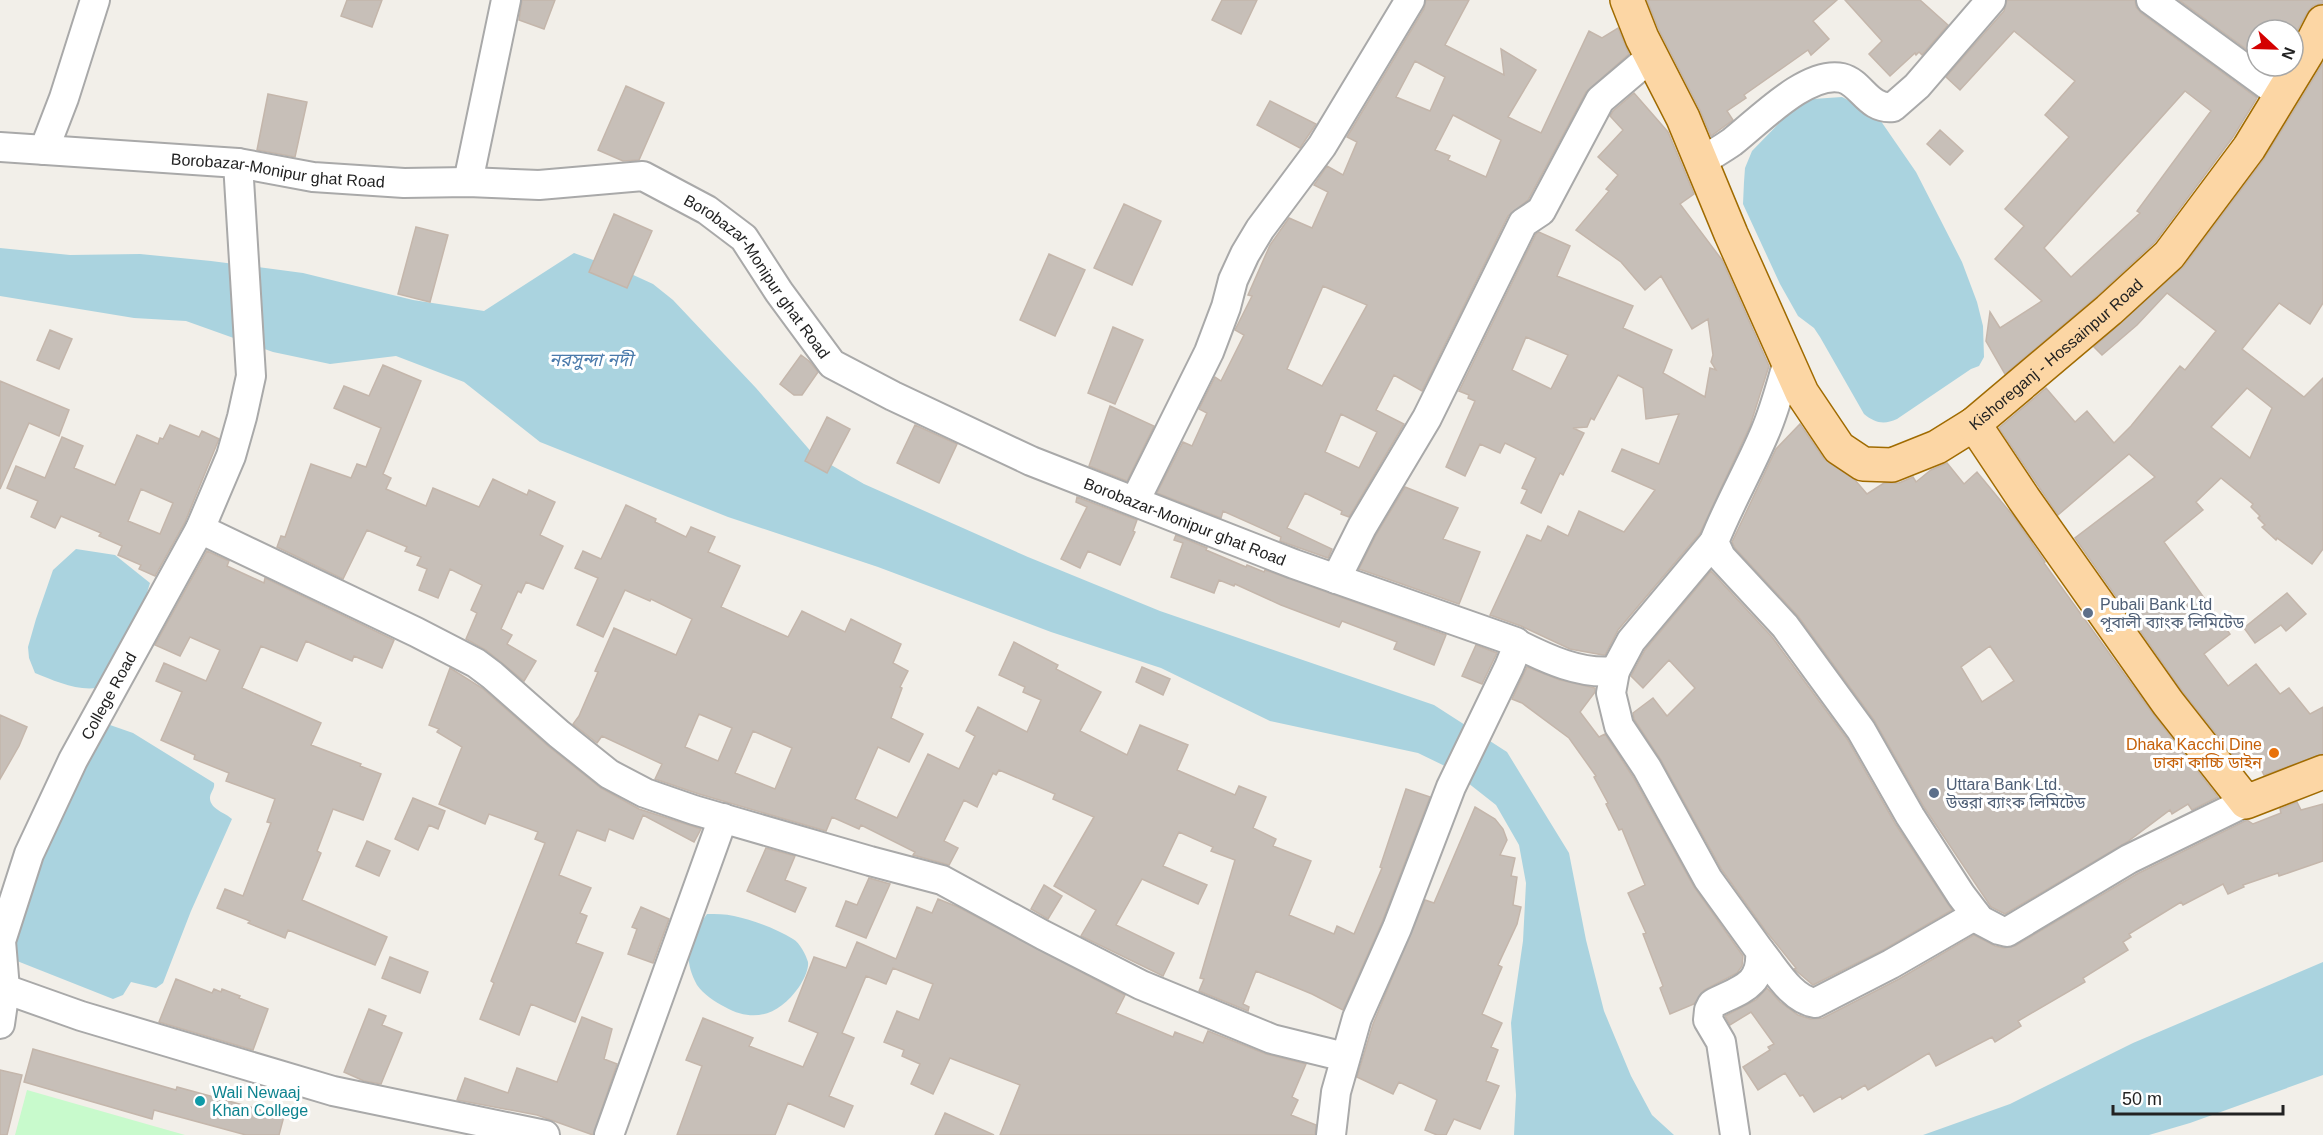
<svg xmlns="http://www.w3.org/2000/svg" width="2323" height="1135" font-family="Arial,'Noto Sans Bengali',sans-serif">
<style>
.park{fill:#c8facc}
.water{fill:#aad3df}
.building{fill:#c7bfb8;stroke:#c4b6ab;stroke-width:1.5;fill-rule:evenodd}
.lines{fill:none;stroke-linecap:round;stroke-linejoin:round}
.minor-casing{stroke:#a9a9a9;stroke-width:32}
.major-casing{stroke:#a06b00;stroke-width:36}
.minor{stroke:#fff;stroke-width:28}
.major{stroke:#fcd6a4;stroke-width:33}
.service-dot{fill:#5c6f8a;stroke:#fff;stroke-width:2}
.food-dot{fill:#e8710a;stroke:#fff;stroke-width:2}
.culture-dot{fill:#0f9aa8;stroke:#fff;stroke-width:2}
.labels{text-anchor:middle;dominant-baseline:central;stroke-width:6;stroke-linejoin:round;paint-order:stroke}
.street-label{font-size:16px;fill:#222;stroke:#fff}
.service-label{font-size:16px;fill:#4e5e75;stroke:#fff;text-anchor:start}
.food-label{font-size:16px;fill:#c56008;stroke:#fff;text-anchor:end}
.culture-label{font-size:16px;fill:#0d838f;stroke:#fff;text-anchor:start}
.water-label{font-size:18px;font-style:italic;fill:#4a7aab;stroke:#fff}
</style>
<rect width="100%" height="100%" fill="#f2efe9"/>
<path class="park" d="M27,1090L185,1135H15Z"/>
<path class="water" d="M1842,97L1876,114L1916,172L1962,262L1977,302L1983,326L1984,357L1979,366L1971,369L1897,419C1884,425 1875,423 1864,414L1820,337L1814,328L1798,316L1780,284L1743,204L1744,182L1745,168L1752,151L1793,109L1813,99Z
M0,248L70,255L140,254L211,261L303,273L413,300L484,311L574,253L629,273L653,284L673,300L756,388L814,455L864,484L1028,557L1160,611L1434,705L1507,752L1569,853L1586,940L1604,1011L1631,1076L1652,1115L1674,1135H1514L1516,1095L1511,1023L1523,941L1526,883L1519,845L1496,805L1449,768L1418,753L1270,721L1161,668L1051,632L878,567L728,517L540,442L464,382L396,356L330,364L273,352L186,321L134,318L0,296Z
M76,549L115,555L150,583L143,606L104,686C83,694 55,681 35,673L29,658L28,647L36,619L53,570Z
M110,725L133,733L214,783C215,789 211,791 210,797C209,809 226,813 232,819L191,911L163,983L156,988L131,982L123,995L113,999L12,959L11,923L104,727Z
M707,914C716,914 725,914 734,916C753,920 777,929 793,939C800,943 806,955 808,962C809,970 803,981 799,987C780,1014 755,1024 725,1007C715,1002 703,994 697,985C681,956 690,938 707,914Z
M2323,962V1075L2190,1123L2149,1135H1923L2010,1104L2133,1043Z"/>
<path class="building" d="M347,0H382L372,27L341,16Z
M555,0L544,29L519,20L522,0Z
M1222,0H1257L1241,34L1212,20Z
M1426,0H1469L1445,45L1504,75L1501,49L1536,70L1508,117L1541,133L1589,31L1602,38L1618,28L1629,54L1586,92L1528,200L1508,216L1422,391L1394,375L1376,410L1404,424L1349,517L1341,514L1342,511L1305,493L1287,528L1332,549L1328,558L1280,541L1281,537L1223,511L1221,518L1157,493L1183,442L1192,446L1207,413L1199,409L1215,377L1221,381L1244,335L1235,330L1252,296L1248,295L1270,245L1289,218L1312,228L1328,192L1314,185L1327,166L1343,175L1357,142L1347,137L1424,9ZM1415,61L1445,77L1430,111L1396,97ZM1453,115L1501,140L1486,177L1448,160L1450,156L1435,150ZM1323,286L1367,305L1322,386L1287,369ZM1341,414L1377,432L1359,468L1325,452Z
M1647,0H1837L1813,21L1829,39L1811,55L1808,50L1744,95L1746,98L1727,111L1733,120L1711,136L1700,110L1659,30Z
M1845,0H1920L1948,25L1922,55L1919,52L1916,55L1915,53L1890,76L1869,54L1882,41Z
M2007,0H2135L2136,7L2141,13L2257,98L2233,137L2155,242L2097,296L2005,374L1986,341L1990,312L2000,328L2042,301L1995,259L2024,226L2005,209L2069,137L2045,115L2075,81L2014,31L1960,90L1946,77L2004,11ZM2185,91L2211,111L2137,211L2140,213L2071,277L2044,248Z
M2179,0H2323V3L2313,6L2307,13L2295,35L2293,30H2257V57Z
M2323,63V303L2310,324L2279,303L2242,349L2304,397L2323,378V549L2312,564L2277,538L2276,540L2262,527L2265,525L2258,518L2260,516L2251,507L2253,504L2221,478L2196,502L2203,510L2164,542L2230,634L2204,654L2228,686L2256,664L2280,694L2289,688L2310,714L2323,707V754L2264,775L2256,759L2244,769L2183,692L2075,538L2155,477L2129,454L2058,515L1999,428L2046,388L2075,422L2087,411L2114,443L2131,426L2180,366L2185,370L2216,331L2167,293L2137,325L2102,355L2094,347L2184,266L2264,159ZM2247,388L2272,408L2250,458L2211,427Z
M626,86L664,103L639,160L623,161L598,150Z
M1634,93L1668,132L1694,194L1680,204L1722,260L1769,366L1750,426L1700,533L1618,630L1605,655H1603L1570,649L1521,626L1490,615L1527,535L1541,541L1548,526L1568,536L1579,511L1624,532L1655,490L1612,471L1622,449L1659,464L1679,414L1646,419L1643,388L1618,375L1594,420L1591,418L1587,427L1573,428L1584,433L1563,475L1560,473L1541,513L1521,503L1527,490L1522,488L1536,458L1505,443L1500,453L1480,444L1465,476L1446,467L1475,401L1468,398L1469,395L1459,391L1536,234L1539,232L1570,246L1557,276L1633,306L1623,328L1672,350L1663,373L1705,397L1710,368L1716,370L1711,362L1713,355L1708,319L1692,329L1661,276L1645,290L1621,262L1576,230L1609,191L1606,189L1618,175L1598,157L1623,130L1610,116L1613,111ZM1526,337L1568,355L1551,389L1512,370Z
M268,94L307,102L295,157L257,150Z
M1270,101L1316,124L1300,148L1257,125Z
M1940,130L1963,151L1950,165L1927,144Z
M1124,204L1161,221L1132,285L1094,268Z
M614,214L652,231L627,288L589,272Z
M416,227L448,235L430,302L398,294Z
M1049,254L1085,270L1055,336L1020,320Z
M1113,327L1143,340L1115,404L1088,393Z
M50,330L72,339L59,369L37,360Z
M801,355L809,361L818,372L802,395H794L780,384Z
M383,365L421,381L383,474L391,478L386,489L426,506L433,488L479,507L493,479L527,495L529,490L555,502L540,535L563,546L543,589L526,582L521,593L518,591L501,629L512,635L507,644L536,661L524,681L486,650L466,639L477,613L471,610L482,585L450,569L438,598L419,590L427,569L417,565L421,557L405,551L407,547L367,530L343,579L277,547L281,536L285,537L311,464L351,478L357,464L366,467L381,428L334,408L344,386L369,396Z
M0,381L69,410L59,436L29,423L0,489Z
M1110,406L1154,426L1127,481L1089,466Z
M827,417L850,429L827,473L805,461Z
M1800,424L1824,459L1855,480L1867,494L1884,483H1899L1913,477L1916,482L1931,470L1947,463L1964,484L1977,472L2014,517L2045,562L2044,563L2153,714L2218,797L2192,810L2188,804L2172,814L2170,810L2127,842L2005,914L1991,907L1924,807L1874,720L1798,616L1735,548L1732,542L1776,449ZM1990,646L2014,681L1982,702L1961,667Z
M170,425L199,437L202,431L219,439L185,522L155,576L139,569L141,565L118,555L122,546L99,536L101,533L61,516L55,528L31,517L38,501L7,488L16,466L45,478L62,437L83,446L74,468L115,485L137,435L158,444L160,438L163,439ZM141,489L173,503L160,534L128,521Z
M915,425L957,444L939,483L897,463Z
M1405,487L1458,508L1443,539L1480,552L1459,604L1359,569L1376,535Z
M1077,497L1137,520L1133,531L1135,532L1120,565L1088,551L1080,568L1061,559L1087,507L1076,502Z
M626,505L656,519L655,522L686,537L691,527L715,537L708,552L740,566L721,607L788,637L802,611L845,632L851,619L901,644L893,663L908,671L900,687L902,688L891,718L923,734L909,762L878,747L855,799L897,818L928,754L959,769L975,736L966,731L978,707L1027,732L1041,700L1023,692L1025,687L999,675L1014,642L1058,665L1056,669L1101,692L1080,731L1127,755L1140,725L1188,745L1177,770L1235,795L1239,786L1266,797L1253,828L1276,839L1273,846L1311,861L1289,915L1334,934L1337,926L1354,934L1382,868L1380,867L1406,789L1430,797L1382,922L1343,1010L1312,994L1256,971L1243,1004L1249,1007L1248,1011L1199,991L1204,979L1200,978L1235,860L1211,851L1213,847L1179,832L1163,866L1207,885L1198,904L1142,879L1116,925L1174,953L1163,976L1081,936L1096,910L1054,886L1094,817L1053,799L1055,794L999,770L996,775L993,773L977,807L964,800L944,841L958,848L949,865L913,855L915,852L861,825L859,829L832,817L826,831L699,794L655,779L662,764L602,736L597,743L573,724L579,716L598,672L595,671L614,628L676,655L692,619L651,599L650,601L625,590L603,637L577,625L598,578L575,568L583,551L601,559ZM699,714L732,728L718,761L685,747ZM753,731L792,748L775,789L735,773Z
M1176,535L1207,548L1206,550L1246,567L1247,565L1264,572L1265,570L1446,635L1434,665L1394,649L1397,642L1342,621L1339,627L1281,605L1235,584L1234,586L1219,580L1214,593L1171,577L1183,543L1174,540Z
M207,551L229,561L227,566L264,583L265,578L394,640L382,668L354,656L352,661L306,641L297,661L261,646L242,688L321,723L311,745L361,764L360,766L381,774L363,820L333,809L317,851L321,853L302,900L387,937L375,965L288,930L285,938L248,923L250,921L217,908L225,889L243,896L271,823L267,822L275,799L226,781L229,773L194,759L195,755L161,740L182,692L156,681L164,663L206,681L220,650L190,637L180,656L155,645Z
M1711,571L1772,637L1847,739L1896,825L1952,910L1883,950L1813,985L1794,969L1796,968L1765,930L1722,870L1661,760L1634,719L1633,713L1653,698L1667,716L1695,688L1669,660L1643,688L1631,676L1645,650Z
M2287,593L2306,614L2286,631L2281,625L2255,643L2244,628Z
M1476,645L1497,653L1482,684L1462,676Z
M1142,667L1170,679L1163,695L1136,682Z
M1527,667L1560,680L1595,688V692L1580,712L1599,737L1605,734L1633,777L1694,887L1743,956L1742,966L1737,973L1704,990L1694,1004L1670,1014L1660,988L1663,986L1643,934L1646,933L1628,893L1645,885L1622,829L1619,830L1606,804L1608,803L1594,777L1596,776L1569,738L1522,703L1512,699Z
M450,668L482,688L548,746L601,788L639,809L701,829L694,842L643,815L633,839L609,829L605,841L577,830L559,875L591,888L580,913L587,916L576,943L603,953L575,1022L531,1004L519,1035L480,1019L494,983L491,981L545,843L535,839L538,832L489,814L485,824L439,804L462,747L437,732L439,729L429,725Z
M0,715L27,727L19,746L0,779Z
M413,798L445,811L438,829L429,825L418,850L395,839Z
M2297,802L2301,810L2323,804V861L2279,876L2278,873L2243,885L2244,887L2228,894L2223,884L2183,905L2181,902L2129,934L2131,937L2123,942L2128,950L2083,978L2085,982L2018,1021L2021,1026L1995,1042L1992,1037L1936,1066L1929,1053L1868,1090L1865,1085L1842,1099L1841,1096L1814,1112L1803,1095L1800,1096L1785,1073L1758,1090L1743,1067L1770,1050L1768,1047L1774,1044L1751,1012L1730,1025L1725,1016L1756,1000L1767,988L1780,1002L1798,1015L1810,1019L1823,1018L1899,979L1974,935L1995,946L2004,948L2015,946L2137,874L2247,820L2253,824L2281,813L2280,809Z
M1475,807L1495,819L1503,829L1507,840L1500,855L1515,858L1511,876L1517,877L1513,905L1521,907L1517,924L1498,965L1502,967L1482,1014L1502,1023L1491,1047L1498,1050L1486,1081L1499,1086L1480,1129L1454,1119L1446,1135H1437L1425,1130L1437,1100L1399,1082L1393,1094L1357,1077L1373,1024L1425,900L1434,903Z
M367,841L390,851L379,876L356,866Z
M766,848L795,856L785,880L806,888L795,912L747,891Z
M869,878L890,884L866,938L836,926L846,901L857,905Z
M1044,885L1062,896L1048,919L1031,909Z
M938,899L958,907L1125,995L1116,1013L1173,1037L1175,1032L1203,1043L1208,1031L1266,1054L1306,1064L1292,1097L1298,1100L1291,1115L1316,1125L1315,1135H1000L1020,1085L950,1058L933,1094L911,1084L920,1064L902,1056L904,1050L884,1042L897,1011L919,1020L933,984L893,968L886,984L866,976L842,1033L854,1038L829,1096L853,1106L844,1127L788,1103L775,1135H677L702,1066L686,1060L703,1018L753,1038L749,1046L803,1067L818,1033L789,1021L814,957L846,968L857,942L896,959L917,907L932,913Z
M641,907L669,919L653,963L628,954L637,929L632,927Z
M390,957L428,972L420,993L382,978Z
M176,979L212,993L214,989L221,992L222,989L240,996L239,998L268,1009L253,1050L159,1022Z
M369,1009L386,1016L382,1025L402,1033L381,1084L364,1081L344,1072Z
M582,1017L612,1029L604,1059L617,1064L593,1135L537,1115L457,1100L465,1078L508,1093L517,1068L557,1082Z
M33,1049L176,1090L177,1087L284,1116L279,1135H246L154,1110L152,1119L24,1082Z
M0,1070L22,1075L7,1135H0Z
M945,1113L994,1135H935Z"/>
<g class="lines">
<g class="minor-casing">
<g id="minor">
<path d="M2151,0L2281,95"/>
<path id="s1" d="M0,147L238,163L313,177L404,183L468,182L539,185L643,176L707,210L744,238L779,292L832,364L893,396L1031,461L1294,564L1516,642V650L1509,667L1451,787L1397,928L1357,1018L1336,1092L1331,1135"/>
<path d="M44,150L64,98L95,0"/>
<path d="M1701,162C1711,155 1722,149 1732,142C1758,122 1807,70 1842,78C1862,83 1868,110 1893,107L1917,86L1991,0"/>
<path d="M468,182L506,0"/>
<path d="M1788,361C1781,385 1775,409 1765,432C1749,470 1729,504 1714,542L1721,557L1785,626L1861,730L1910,816L1961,895L1980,920L1999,930L2007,932L2129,859L2246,802"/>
<path d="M1135,501L1209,352L1226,307L1233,280L1245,254L1260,229L1322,146L1410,0"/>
<path d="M200,529L416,632L476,663L492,675L559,734L609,774L645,793L694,810L870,861L942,880L1043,935L1141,985L1272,1039L1345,1057"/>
<path d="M1714,542L1631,641L1615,671L1611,693L1619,726L1647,768L1708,879L1760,951C1763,987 1738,990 1712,1004L1709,1010L1708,1020L1721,1042L1735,1135"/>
<path d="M1336,579L1362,527L1427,418L1523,223L1541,211L1600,100L1652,56"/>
<path d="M1517,644C1547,659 1581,675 1615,671"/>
<path d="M1760,951C1775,969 1791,999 1815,1003L1891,964L1976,915"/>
<path d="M5,989L81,1016L333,1091L545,1135"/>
<path id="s2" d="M0,1024L5,989L1,941L29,854L73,760L200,529L231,456L242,417L251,376L238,163"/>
<path d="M609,1135L723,818"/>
</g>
</g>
<g class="major-casing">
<g id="major">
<path id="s3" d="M1627,0L1642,38L1683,118L1731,234L1802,393L1839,448L1863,464L1892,465L1937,447L1974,424L2109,310L2169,255L2249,148L2307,53L2323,22"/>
<path d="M1974,424L2024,499L2168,703L2246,802L2323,772"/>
</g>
</g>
<use href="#minor" class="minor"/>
<use href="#major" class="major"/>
</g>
<g class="service-dot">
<circle cx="2088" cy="613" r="6"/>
<circle cx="1934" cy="793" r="6"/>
</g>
<circle class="food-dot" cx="2274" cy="753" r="6"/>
<circle class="culture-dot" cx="200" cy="1101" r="6"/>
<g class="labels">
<g class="street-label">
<text stroke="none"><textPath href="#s1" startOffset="279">Borobazar-Monipur ghat Road</textPath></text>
<text stroke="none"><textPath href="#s1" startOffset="801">Borobazar-Monipur ghat Road</textPath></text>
<text stroke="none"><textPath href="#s3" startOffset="754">Kishoreganj - Hossainpur Road</textPath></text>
<text stroke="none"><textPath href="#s1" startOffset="1305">Borobazar-Monipur ghat Road</textPath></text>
<text stroke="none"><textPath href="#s2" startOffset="352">College Road</textPath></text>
</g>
<g class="service-label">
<text x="2100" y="604">Pubali Bank Ltd<tspan x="2100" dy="18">পূবালী ব্যাংক লিমিটেড</tspan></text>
<text x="1946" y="784">Uttara Bank Ltd.<tspan x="1946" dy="18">উত্তরা ব্যাংক লিমিটেড</tspan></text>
</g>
<g class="food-label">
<text x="2262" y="744">Dhaka Kacchi Dine<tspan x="2262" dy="18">ঢাকা কাচ্চি ডাইন</tspan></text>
</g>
<g class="culture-label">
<text x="212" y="1092">Wali Newaaj<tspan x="212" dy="18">Khan College</tspan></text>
</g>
<g class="water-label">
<text x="591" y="360">নরসুন্দা নদী</text>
</g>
</g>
<g transform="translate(2275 48) rotate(112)"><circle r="28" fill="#ffffff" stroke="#a7a7a7" stroke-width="1.5"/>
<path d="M0-4.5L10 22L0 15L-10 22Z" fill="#d40000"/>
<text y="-9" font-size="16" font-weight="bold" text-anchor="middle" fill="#222222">N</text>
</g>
<path d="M2113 1105v9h170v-9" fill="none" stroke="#222222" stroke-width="3"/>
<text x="2122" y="1105" font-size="18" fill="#222222" stroke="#ffffff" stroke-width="4.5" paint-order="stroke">50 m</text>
</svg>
